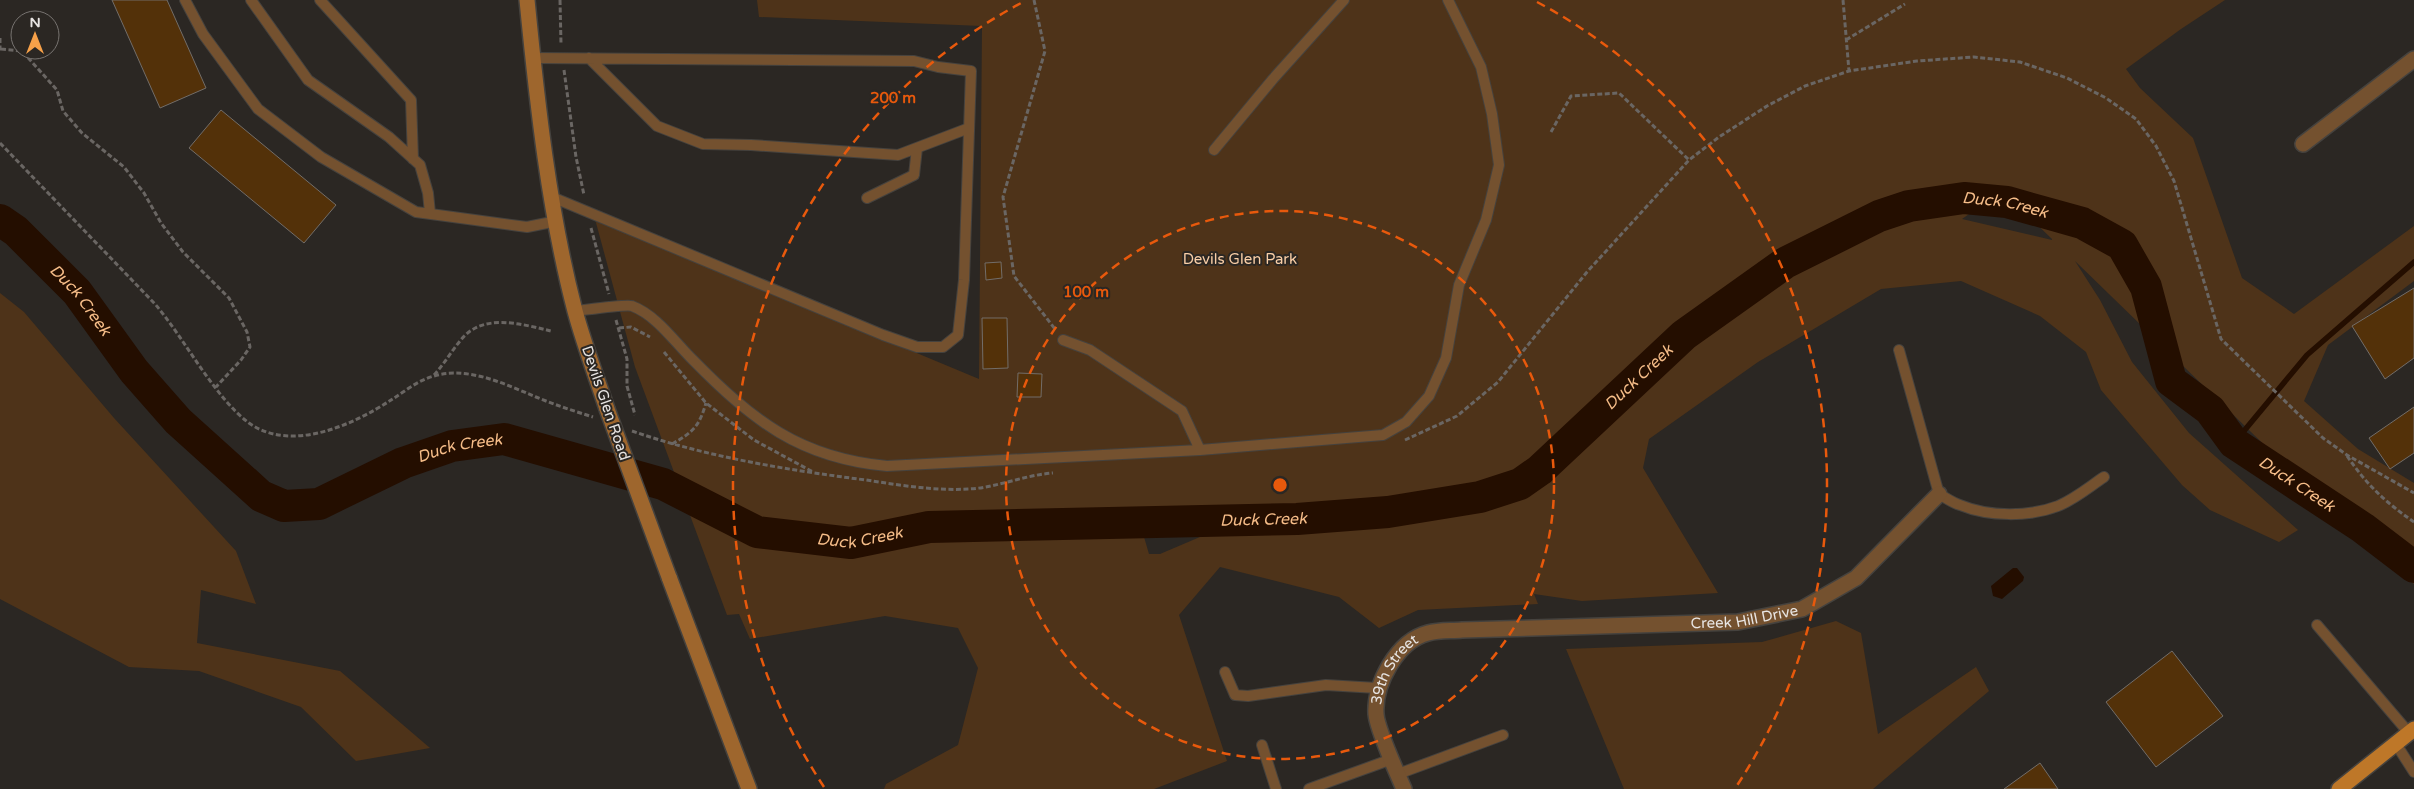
<svg xmlns="http://www.w3.org/2000/svg" width="2414" height="789" font-family="'Varela Round',sans-serif">
<style>
.green{fill:#4e3319;fill-rule:evenodd}
.water{fill:#240e00}
.lines{fill:none;stroke-linecap:round;stroke-linejoin:round}
.stream{stroke:#240e00;stroke-width:5.5}
.river{stroke:#240e00;stroke-width:32}
.building{fill:#533109;stroke:#726d69}
.service-casing{stroke:#45423e;stroke-width:12}
.minor-casing{stroke:#45423e;stroke-width:18}
.secondary-casing{stroke:#45423e;stroke-width:18}
.primary-casing{stroke:#45423e;stroke-width:18}
.path{stroke:#6a6663;stroke-width:3;stroke-dasharray:5 2.5;stroke-linecap:butt}
.service{stroke:#74512f;stroke-width:10}
.minor{stroke:#74512f;stroke-width:15}
.secondary{stroke:#9e662d;stroke-width:15}
.primary{stroke:#be7728;stroke-width:15}
.secondary-bridge-casing{stroke:#45423e;stroke-width:18;stroke-linecap:butt}
.secondary-bridge{stroke:#9e662d;stroke-width:15}
.ring{fill:none;stroke:#e8590c;stroke-width:2.5;stroke-dasharray:9 6}
.labels{text-anchor:middle;dominant-baseline:central;stroke-width:4;stroke-linejoin:round;paint-order:stroke}
.park-label{font-size:15px;fill:#f9cea6;stroke:#2b2723}
.street-label{font-size:15px;fill:#e8e5e3;stroke:#2b2723}
.water-label{font-size:16px;font-style:italic;fill:#f6bd88;stroke:#2b2723}
.centre{fill:#e8590c;stroke:#2b2723;stroke-width:2.5}
.ring-label{font-size:15px;text-anchor:middle;font-weight:bold;fill:#e8590c;stroke:#2b2723;stroke-width:4;stroke-linejoin:round;paint-order:stroke}
</style>
<rect width="100%" height="100%" fill="#2b2723"/>
<path class="green" d="M757,0H2225L2181,29L2126,69L2140,88L2193,138L2242,278L2294,314L2414,226V281L2328,345L2304,401L2358,449L2414,483V584L2286,466L2075,261L2100,300L2132,362L2189,433L2298,530L2279,542L2210,510L2182,485L2101,390L2086,352L2040,316L1961,281L1881,289L1758,362L1649,439L1643,468L1718,593L1582,601L1534,594L1538,604L1418,610L1379,628L1339,597L1220,567L1179,615L1227,761L1154,789H884L886,784L958,745L978,668L958,628L885,616L750,639L739,614L727,615L635,367L595,219L979,379L982,26L759,17ZM2002,191L2052,239V240L1962,219ZM1241,520L1255,531L1207,534L1160,554H1149L1144,537Z
M0,293L24,312L114,418L236,551L256,604L201,590L197,643L340,671L430,748L356,761L301,707L199,671L129,667L0,599Z
M1836,621L1861,633L1878,734L1976,667L1989,691L1873,789H1624L1566,649L1762,642Z"/>
<path class="water" d="M2013,568H2017L2024,577L2023,581L2002,599L1993,596L1991,586Z"/>
<g class="lines">
<path class="stream" d="M2234,443L2307,355L2414,262"/>
<path class="river" id="s1" d="M0,220L16,231L77,292L134,371L178,421L261,496L284,506L319,504L403,463L452,446L504,439L663,484L757,532L851,543L929,527L1297,519L1388,512L1480,497L1520,484L1540,470L1684,335L1785,263L1879,216L1909,206L1964,198L2007,202L2082,223L2122,245L2146,287L2171,381L2210,410L2234,443L2363,528L2414,567"/>
</g>
<path class="building" d="M112,0H167L206,88L160,108Z
M221,110L336,205L304,243L189,148Z
M1001,262L1002,278L986,280L985,263Z
M2414,288V358L2385,379L2352,326Z
M982,318H1007L1008,368L983,369Z
M1018,373L1042,374L1041,397H1017Z
M2414,407V453L2390,469L2369,438Z
M2172,651L2223,716L2156,767L2106,702Z
M2040,763L2058,789H2004Z"/>
<g class="lines">
<g class="service-casing">
<path id="service" d="M185,0L203,34L258,109L321,157L416,212L527,227L557,221
M251,0L308,80L389,137L420,165L428,193L430,213
M320,0L411,100L413,159
M533,58L914,61L938,67L971,71L964,280L958,335L943,347H917L883,335L552,197
M589,58L657,126L703,144L751,145L898,155L969,128
M1214,150L1273,79L1344,0
M867,198L914,175L917,148
M575,311C585,310 626,304 632,306C656,315 674,341 692,359C752,420 799,458 887,466L1200,450L1383,435L1406,422L1429,396L1446,358L1459,285L1486,220L1499,165L1492,114L1481,67L1448,0
M1063,340L1090,350L1182,411L1200,450
M1899,350L1939,494C1946,498 1953,503 1960,505C1989,517 2029,517 2058,506C2075,499 2089,487 2104,477
M2317,625L2409,733
M1225,672L1235,695L1248,696L1326,685L1377,688
M2396,744L2414,772
M1262,745L1276,789
M1398,774L1503,735
M1309,789L1392,759"/>
</g>
<g class="minor-casing">
<g id="minor">
<path d="M2303,144L2414,59"/>
<path id="s2" d="M1404,789C1397,773 1377,729 1376,714C1374,684 1397,641 1428,633C1439,630 1451,631 1462,630L1738,622L1802,609L1856,578L1939,494"/>
</g>
</g>
<g class="secondary-casing">
<path id="secondary" d="M527,0C537,102 549,212 575,311C584,344 596,376 607,409
M669,577L749,789"/>
</g>
<g class="primary-casing">
<path id="primary" d="M2339,789L2414,729"/>
</g>
<path class="path" d="M560,0L561,44
M1034,0L1045,51L1003,197L1014,276L1055,329
M1843,0L1849,71
M0,38V52
M1846,40L1905,4
M1,49L22,51L57,90L63,111L82,133L124,167L144,193L161,223L183,252L229,298L247,332L250,347L241,360L216,387
M564,70L576,157L584,195
M1551,132L1571,96L1619,93L1689,160
M0,143L155,304C185,339 214,397 249,423C291,453 353,425 391,400C404,392 418,380 434,376C468,366 505,384 536,397C555,405 574,411 593,417
M591,228L609,294
M616,320L627,359V386L635,415
M619,328L631,327L650,337
M664,352L706,403L754,440L813,472
M434,375C444,364 451,352 460,341C482,312 521,324 551,331
M632,431C707,457 787,470 866,480C899,485 934,491 968,489C996,488 1024,475 1053,473
M1405,440L1457,416L1498,382L1587,272L1689,160L1719,137L1767,106L1805,86L1849,71L1917,61L1974,57L2020,62L2067,78L2106,98L2136,119L2156,146L2174,181L2221,339L2323,438L2347,455L2414,493
M672,444C693,432 699,427 706,403
M2347,456C2367,485 2385,502 2414,522"/>
<use href="#service" class="service"/>
<use href="#minor" class="minor"/>
<use href="#secondary" class="secondary"/>
<use href="#primary" class="primary"/>
<g class="secondary-bridge-casing">
<path id="secondary-bridge" d="M607,409L669,577"/>
</g>
<use href="#secondary-bridge" class="secondary-bridge"/>
</g>
<g class="ring">
<circle cx="1280" cy="485" r="274"/>
<path d="M824 787A547 547 0 0 1 1023 2M1537 2A547 547 0 0 1 1736 787"/>
</g>
<g class="labels">
<g class="park-label">
<text x="1240" y="259">Devils Glen Park</text>
</g>
<g class="street-label">
<text transform="translate(606 403) rotate(71)">Devils Glen Road</text>
<text stroke="none"><textPath href="#s2" startOffset="500">Creek Hill Drive</textPath></text>
<text stroke="none"><textPath href="#s2" startOffset="130">39th Street</textPath></text>
</g>
<g class="water-label">
<text stroke="none"><textPath href="#s1" startOffset="2259">Duck Creek</textPath></text>
<text stroke="none"><textPath href="#s1" startOffset="114">Duck Creek</textPath></text>
<text stroke="none"><textPath href="#s1" startOffset="1839">Duck Creek</textPath></text>
<text stroke="none"><textPath href="#s1" startOffset="594">Duck Creek</textPath></text>
<text stroke="none"><textPath href="#s1" startOffset="2694">Duck Creek</textPath></text>
<text stroke="none"><textPath href="#s1" startOffset="1419">Duck Creek</textPath></text>
<text stroke="none"><textPath href="#s1" startOffset="1014">Duck Creek</textPath></text>
</g>
</g>
<circle cx="1280" cy="485" r="8" class="centre"/>
<g class="ring-label">
<text x="893" y="103">200 m</text>
<text x="1086" y="297">100 m</text>
</g>
<g transform="translate(35 35)"><circle r="24" fill="#2b2723" stroke="#777370"/>
<path d="M0-4L9 19L0 12L-9 19Z" fill="#f7a149"/>
<text y="-8" font-size="14" font-weight="bold" text-anchor="middle" fill="#e8e5e3">N</text>
</g>
</svg>
